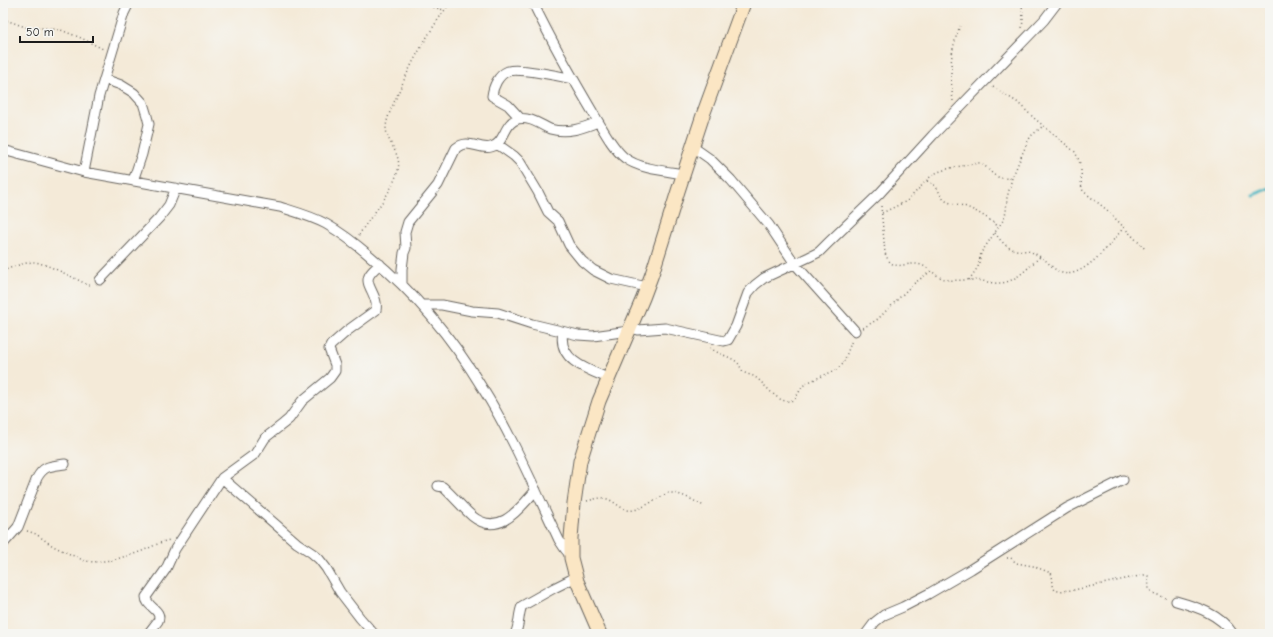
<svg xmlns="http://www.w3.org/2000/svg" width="1273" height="637" font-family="'Comic Neue',sans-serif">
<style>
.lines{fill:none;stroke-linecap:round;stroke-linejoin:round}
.stream{stroke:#4ab8c4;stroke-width:3}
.street-casing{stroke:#68645e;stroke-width:11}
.secondary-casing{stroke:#68645e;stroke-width:15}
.path{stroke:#68645e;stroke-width:1.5;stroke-dasharray:1 3;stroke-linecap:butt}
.street{stroke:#fff;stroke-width:9}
.secondary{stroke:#fbe6c4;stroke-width:13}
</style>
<rect width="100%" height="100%" fill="#f6f6f2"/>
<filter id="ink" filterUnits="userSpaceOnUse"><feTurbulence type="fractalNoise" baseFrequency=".025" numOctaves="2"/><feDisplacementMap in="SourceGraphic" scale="8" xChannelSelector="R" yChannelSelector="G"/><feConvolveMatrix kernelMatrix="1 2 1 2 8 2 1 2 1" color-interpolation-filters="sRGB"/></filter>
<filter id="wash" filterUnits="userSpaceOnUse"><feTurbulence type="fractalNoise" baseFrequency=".012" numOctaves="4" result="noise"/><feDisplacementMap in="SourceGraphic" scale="16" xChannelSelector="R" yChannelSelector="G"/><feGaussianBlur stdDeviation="0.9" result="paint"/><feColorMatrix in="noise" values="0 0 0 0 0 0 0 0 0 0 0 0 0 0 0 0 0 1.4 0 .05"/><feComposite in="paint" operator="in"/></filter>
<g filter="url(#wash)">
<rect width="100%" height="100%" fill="#f4ead8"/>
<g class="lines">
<path class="stream" d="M1253,195L1270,188"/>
</g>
</g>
<g filter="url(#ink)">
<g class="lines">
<g class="street-casing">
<path id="street" d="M533,3C552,42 573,79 595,116C603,129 613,149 625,158C639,169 666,171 684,174
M104,79L121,85L134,93L143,103L147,116L149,124L142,154L133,181
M520,118L508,105L492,96C493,87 498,75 508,71C520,68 560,76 573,79
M497,144L514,156L520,162L538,192L548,212L558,221L569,245L582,261L593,270L611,279L647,287
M693,147L710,159L731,180L769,225L795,264L855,331
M3,150L84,172L280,207C296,212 311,216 326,224C342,233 356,244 370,256C415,293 453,339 483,389C513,437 535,490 559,540L565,549L571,556
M84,172L99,96L124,13L129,3
M100,280L159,218L169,205L176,188
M402,284V269L404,253L406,248L405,232L408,222L438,185L456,148C469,138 478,150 491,147C505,144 504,122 518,119C529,116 541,125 550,129C567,134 583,128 598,122
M422,305H442L472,311L498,313L532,324L578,335L593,336L629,331
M630,328L638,330L665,328L724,341L728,340L736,326L748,293L755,285L764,278L809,257L819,252L828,243L879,194L933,135L1044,20L1057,3
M563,332C557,360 588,370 608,378
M222,478L297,543L312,553L319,559L326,568L340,592L360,618L374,634
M438,486L443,487C453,496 462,507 472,516C499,538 520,508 536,490
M3,544L18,527L37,478C44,465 51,466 65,464
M1176,601C1197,607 1220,614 1233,634
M148,634C151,630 155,625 158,621C163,610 146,607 146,597L166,569L175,549L222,478L255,454L265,438L283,424L289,419L302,401L330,378L335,371V365L329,349L331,345L347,331L376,310C379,296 364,285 369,276C371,271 377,267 380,264
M515,634C520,625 518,614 522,606L554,588L576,577
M866,634L875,622L884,615L903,607L928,594L971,569L1067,508L1123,480"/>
</g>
<g class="secondary-casing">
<path id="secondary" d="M600,634L577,581L571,558V538L574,503L580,461L599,401L643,298L652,274L678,191L703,115L744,3"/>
</g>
<path class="path" d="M418,3L444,10
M1022,3L1023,20L1022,28
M3,19L28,28H45L61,30L81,38L103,49
M993,87L1017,102L1034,118L1075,152C1078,158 1081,164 1081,171C1082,178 1080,184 1083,191L1107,210L1146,250
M953,101C950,72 949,53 960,26
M927,181C941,186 937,195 946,201C951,204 958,204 964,206C977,211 988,218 999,227
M881,206L885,253C893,275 905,260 921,265C930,268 936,277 945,279C954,282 963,279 972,280C980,280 986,282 994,283C1014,285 1026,269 1040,257
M882,213L907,201L932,175L938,172L950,168L979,163C987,165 990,174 998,177C1002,179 1007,178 1012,178
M995,233C1000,240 1007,249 1016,250C1021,251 1026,250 1031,252C1036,254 1041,257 1045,260C1050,264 1055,271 1062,273C1084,279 1112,242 1124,227
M359,235C372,213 391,196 398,170C402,153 386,143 386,127C387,117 392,107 396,98C410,65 428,32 450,3
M3,271C12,267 23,263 33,262C44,262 76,279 88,285H92
M969,280L978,267L981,253L1004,219L1006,212L1007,198L1012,178L1027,143L1031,136L1043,126
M863,328L878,319L912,285L931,271
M710,348C718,354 729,356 737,362C740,365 740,367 742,370C745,375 751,374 755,377C767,385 779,408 795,399L802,387L806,383L836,370L843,364L852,340
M587,501C592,500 597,498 602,498C614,498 622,513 634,510C646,507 657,498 668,493C680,492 694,501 704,506
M27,531L36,534L53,546L74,556L85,561L94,562L113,560L140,552L162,542L170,540
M1007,558H1011L1016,563L1033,566L1051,573C1054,579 1051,587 1056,591L1074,590L1144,575L1148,576L1149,589L1153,593L1168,599"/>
<use href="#street" class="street"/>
<use href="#secondary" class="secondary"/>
</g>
</g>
<rect width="1273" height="637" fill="none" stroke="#f6f6f2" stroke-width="16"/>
<path d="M20 36v6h73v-6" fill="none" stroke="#1c1c1c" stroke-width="2"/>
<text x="26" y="36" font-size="12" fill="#1c1c1c" stroke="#f6f6f2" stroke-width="3" paint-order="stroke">50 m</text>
</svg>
